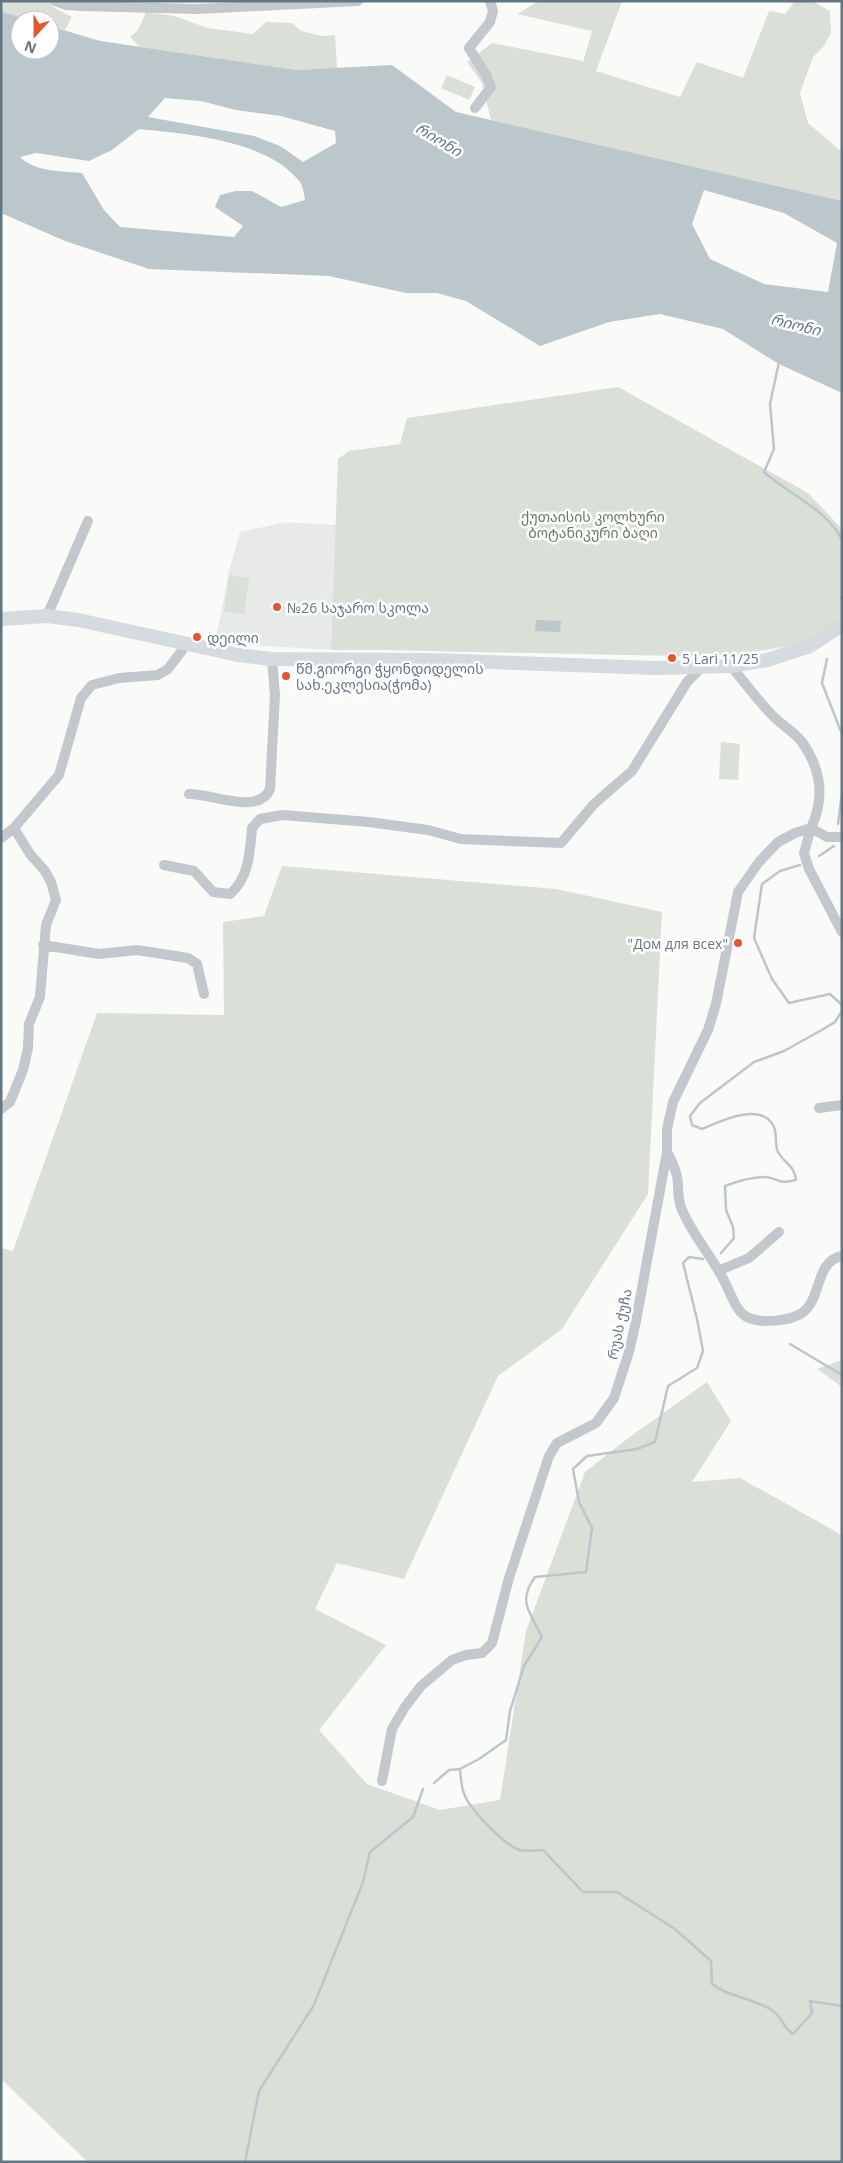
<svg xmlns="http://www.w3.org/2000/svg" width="843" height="2163" font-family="'Open Sans','Noto Sans Georgian',sans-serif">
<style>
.built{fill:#e8e9e9}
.green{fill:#dadfd7}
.water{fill:#bbc7cb;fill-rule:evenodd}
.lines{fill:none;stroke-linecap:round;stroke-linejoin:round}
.stream{stroke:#bbc7cb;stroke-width:2.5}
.street{stroke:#c3c8cc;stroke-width:10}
.secondary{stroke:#d6dbdf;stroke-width:14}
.poi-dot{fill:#e4572e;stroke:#fff;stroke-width:2}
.labels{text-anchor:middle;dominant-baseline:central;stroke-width:5;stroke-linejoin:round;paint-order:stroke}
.park-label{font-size:14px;fill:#687a64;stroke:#fff}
.poi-label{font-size:14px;fill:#657683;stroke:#fff;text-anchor:start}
.street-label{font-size:14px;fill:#657683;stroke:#fff}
.water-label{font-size:15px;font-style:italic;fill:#60757c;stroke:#fff}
</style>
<rect width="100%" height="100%" fill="#fafaf8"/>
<path class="built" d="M286,522L336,525L331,650L215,643L229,571L240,532Z"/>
<path class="green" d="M1,1H49L53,7L72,17L65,30L50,26V20H32L1,12Z
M539,1H622L596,71L680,97L697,62L743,78L769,11L785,14L795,1H812L830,11L831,33L824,46L813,57L800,93L808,123L842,152V201L491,120L482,83L467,62L492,43L579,60L583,62L592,31L517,14Z
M146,12L174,16L208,28L253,34L266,22L292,23L301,31L322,36L335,35L337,68L297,70L140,47L130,37L138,30Z
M447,75L475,87L469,100L441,88Z
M618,387L808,493L842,529V619L813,637L794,645L723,657L381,650H331L338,459L349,451L400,444L407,418Z
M229,575L249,578L244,614L224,611Z
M721,742L740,744L738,780L719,779Z
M282,866L556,889L662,912L648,1194L562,1329L498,1376L404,1579L337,1563L315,1609L386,1645L319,1730L367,1784L440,1810L500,1800L526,1631L585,1472L631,1436L707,1382L731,1421L692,1482L740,1478L842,1535V2162H88L1,2079V1248L13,1251L97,1013L224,1015L223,922L264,916Z
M842,1360V1387L817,1369Z"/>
<path class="water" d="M1,12L32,20H20V50H50V26L100,41L297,70L392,65L456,112L842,201V393L779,364L723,329L660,314L609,322L540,346L466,301L437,293H406L329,276L149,269L65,241L1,213ZM165,98L201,101L236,110L281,116L335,131L336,143L303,162L280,146L254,136L148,117ZM139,129C187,134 268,140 300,182C303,186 304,194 305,200L281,207L252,191H236L220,195L215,207L243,226L234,237L120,227L104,210L82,173C61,171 35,172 20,157L36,153L89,161L112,150ZM704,190L784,213L837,243L828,292L764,284L710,259L692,224Z
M536,620L561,621L560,632L535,631Z"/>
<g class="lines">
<path class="stream" d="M779,362L770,404L774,449L764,472C787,493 829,511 842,540
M841,598L842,596
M827,659L822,683L842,734
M838,824L842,793
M819,856L834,846
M800,865L780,871L762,884L754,938L772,979L789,1003L830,994L842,1005
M721,1253L734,1238L733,1227L726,1210L725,1186C738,1181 750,1177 765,1177C780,1178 776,1185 796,1180C795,1166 784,1163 778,1152C774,1144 778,1133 773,1125C760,1102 721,1121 702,1129L692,1125L690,1116L700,1103L754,1062L784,1051L820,1031L835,1022L842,1011
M703,1259L689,1257L683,1263L697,1319L703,1351L697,1368L668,1386L655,1442L637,1449L587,1456L573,1469L579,1502L592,1528L586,1572L535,1577C517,1602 530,1612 542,1637L524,1666L510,1711L506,1740L479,1759L460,1769C461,1778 461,1788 465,1796C471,1810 505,1846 520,1850C526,1852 536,1850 543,1850L583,1892H617L675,1929L711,1961L712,1984C730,1998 755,1998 773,2011C782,2016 783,2028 793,2034L812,2013L810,2001L842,2006
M790,1344L842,1375
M434,1783L449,1770L460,1769
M245,2162L259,2091L314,2005L363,1882L370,1852L413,1817L423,1789"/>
<path class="street" d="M55,1L66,5L81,6L198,9L358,1
M475,108L491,87L486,75L469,48L490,22L493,11L490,1
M47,616L88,521
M731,666C745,683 758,701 773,716C782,725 794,732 802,742C821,769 825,798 811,828L827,837H842
M189,794C210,793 259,816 270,789L275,695L272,659
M1,838L14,828
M164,865L194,871L213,892L230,894C249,878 250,852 252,828L260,819L282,815L369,822L428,830L461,839L561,843L594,804L632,771L687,682L702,667
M43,945L99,954L137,950L188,958L197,964L204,994
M819,1108L842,1105
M1,1109L10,1102L23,1070L28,1048L29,1024L40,997L46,925L56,900L51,882L45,871L30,854L14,828L59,775L81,698L92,685L119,678L158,675L168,669L186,645
M667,1152C671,1159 675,1168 677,1176C679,1186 677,1197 681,1207C691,1235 716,1260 728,1289C733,1299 737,1312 747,1317C761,1324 790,1321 802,1313C823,1298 814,1262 842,1256
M720,1270L749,1258L779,1232
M382,1781L392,1729L405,1707L421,1686L452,1660L466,1655L482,1653L492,1643L509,1578L549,1456L557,1443L596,1423L614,1398L629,1352L636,1321L667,1152V1129L673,1102L708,1030L716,1004L738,892L759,862L778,842L795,833L811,828L804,853L809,869L842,932"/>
<path class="secondary" d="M1,619L47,616L78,620L238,655L272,659L431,660L655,668L731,666L767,660L810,646L842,625"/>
</g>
<g class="poi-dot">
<circle cx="277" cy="607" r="5"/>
<circle cx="197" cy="637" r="5"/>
<circle cx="672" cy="658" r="5"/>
<circle cx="286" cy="676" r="5"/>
<circle cx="738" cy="943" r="5"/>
</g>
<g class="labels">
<g class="park-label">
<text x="593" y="516">ქუთაისის კოლხური<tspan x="593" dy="16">ბოტანიკური ბაღი</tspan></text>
</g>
<g class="poi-label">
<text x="287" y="607">№26 საჯარო სკოლა</text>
<text x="207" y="637">დეილი</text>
<text x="682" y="658">5 Lari 11/25</text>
<text x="296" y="668">წმ.გიორგი ჭყონდიდელის<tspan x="296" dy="16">სახ.ეკლესია(ჭომა)</tspan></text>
<text x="728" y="943" text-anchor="end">"Дом для всех"</text>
</g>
<g class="street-label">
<text transform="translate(619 1324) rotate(-78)">რუას ქუჩა</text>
</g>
<g class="water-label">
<text transform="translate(439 139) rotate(31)">რიონი</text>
<text transform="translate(796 324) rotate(14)">რიონი</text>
</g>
</g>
<rect width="843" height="2163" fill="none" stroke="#657683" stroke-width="5"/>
<g transform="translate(35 35) rotate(201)"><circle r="24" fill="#ffffff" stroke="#c1c8cd"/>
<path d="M0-4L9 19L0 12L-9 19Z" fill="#e4572e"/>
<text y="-8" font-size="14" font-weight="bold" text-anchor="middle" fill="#657683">N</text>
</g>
</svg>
